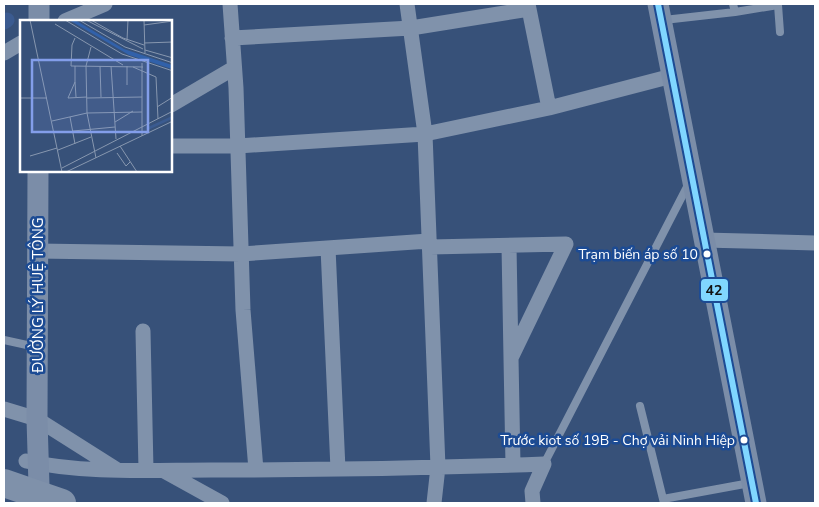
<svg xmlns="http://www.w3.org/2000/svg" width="819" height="507" font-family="'Nunito Sans',sans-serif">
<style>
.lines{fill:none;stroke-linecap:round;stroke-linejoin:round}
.canal{stroke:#3b5b90;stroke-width:15}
.service{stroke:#8092ab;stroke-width:8}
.minor{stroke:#8092ab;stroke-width:15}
.secondary{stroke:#7b8da8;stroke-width:21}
.motorway{stroke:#7f91aa;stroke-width:28}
.bus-1-casing{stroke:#1c4b94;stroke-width:10}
.bus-1{stroke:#80d6ff;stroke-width:6}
.bus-dot{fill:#fff;stroke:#1c4b94;stroke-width:2}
.labels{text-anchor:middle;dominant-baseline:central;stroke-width:5;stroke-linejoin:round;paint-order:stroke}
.bus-label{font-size:14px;fill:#fff;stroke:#1c4b94;text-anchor:end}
.street-label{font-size:15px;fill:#fff;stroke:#1c4b94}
.inset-river{fill:none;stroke:#3b5b90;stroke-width:2.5}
.inset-road{fill:none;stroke:#8797af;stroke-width:1}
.view{fill:#839eea;fill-opacity:0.15;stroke:#839eea;stroke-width:2.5}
.inset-edge{fill:none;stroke:#fff;stroke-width:2.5}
.line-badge{stroke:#1c4b94;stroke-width:2}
.pale-badge-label{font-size:14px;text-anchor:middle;font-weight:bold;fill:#111}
</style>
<rect width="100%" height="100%" fill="#375179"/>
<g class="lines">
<path class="canal" d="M4,22L7,20"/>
<path class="service" d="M735,12L778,5L780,32
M664,20L735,12L733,4
M4,340L36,347
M640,406L664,503
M544,464L689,183
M663,499L750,483"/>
<path class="minor" d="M230,4L236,88L243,310L256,470
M407,4L425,134L438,467L434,503
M528,4L549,108
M65,21L105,4
M232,38L411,28L529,9
M4,53L21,43
M171,105L234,68
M171,146H238L425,134L549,108L672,76
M704,240L815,243
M430,247L566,244L511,358L509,246
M328,248L338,469
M37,251L241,254L429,241
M143,331L146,470
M511,358L513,465
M4,409L37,419L116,469
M26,461C85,474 151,470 211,470C322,470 433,468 544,464L532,491L533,503
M164,471L222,503"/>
<path class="secondary" d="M39,4V21
M658,4L756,503
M38,171L37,419L39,486"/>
<path class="motorway" d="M4,483L62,503"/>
<g class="bus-1-casing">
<path id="bus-1" d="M658,4L756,503"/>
</g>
<use href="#bus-1" class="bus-1"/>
</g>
<g class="bus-dot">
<circle cx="707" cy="254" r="4.5"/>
<circle cx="744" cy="440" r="4.5"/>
</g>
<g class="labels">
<g class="bus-label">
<text x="698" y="254">Trạm biến áp số 10</text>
<text x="735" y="440">Trước kiot số 19B - Chợ vải Ninh Hiệp</text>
</g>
<g class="street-label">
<text transform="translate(38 295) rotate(-90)">ĐƯỜNG LÝ HUỆ TÔNG</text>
</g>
</g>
<g transform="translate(20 20)">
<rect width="152" height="152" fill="#375179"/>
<path d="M49,0H55L104,29L152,45V49L109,35Z" fill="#3161aa"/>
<path class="inset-river" d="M127,109L153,97"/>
<path class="inset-road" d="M10,0L42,152M45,0L102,34L153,51M59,0L105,27L153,43M66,0L123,29M71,0L103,18L124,25M124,0L125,33M35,4L103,45M124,5L153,1M55,18L52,25L51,46L123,47M107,20L108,0M124,23L153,22M71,27L66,46L67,93L76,138M125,30L153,38M122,43V116M55,46V62M80,46L81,77M91,46L96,119M107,46V65M113,47L136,57L138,99M56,77L55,62L48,78L67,77M0,78H27M67,78L122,77M137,87L153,77M50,97L55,124M32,101L67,93L122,92M95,102L113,91M53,111L95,107M100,126L117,152M38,130L71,117M97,133L106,146L110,142M10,136L37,128M42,148L153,91M46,152L153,101"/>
<path class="view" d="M12,40H128V112H12Z"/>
<rect width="152" height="152" class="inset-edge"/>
</g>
<rect class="line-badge" x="700" y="278" width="29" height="24" rx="5" fill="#80d6ff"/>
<g class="pale-badge-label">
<text x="714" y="295">42</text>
</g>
<rect width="819" height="507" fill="none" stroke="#ffffff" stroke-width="10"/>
</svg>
